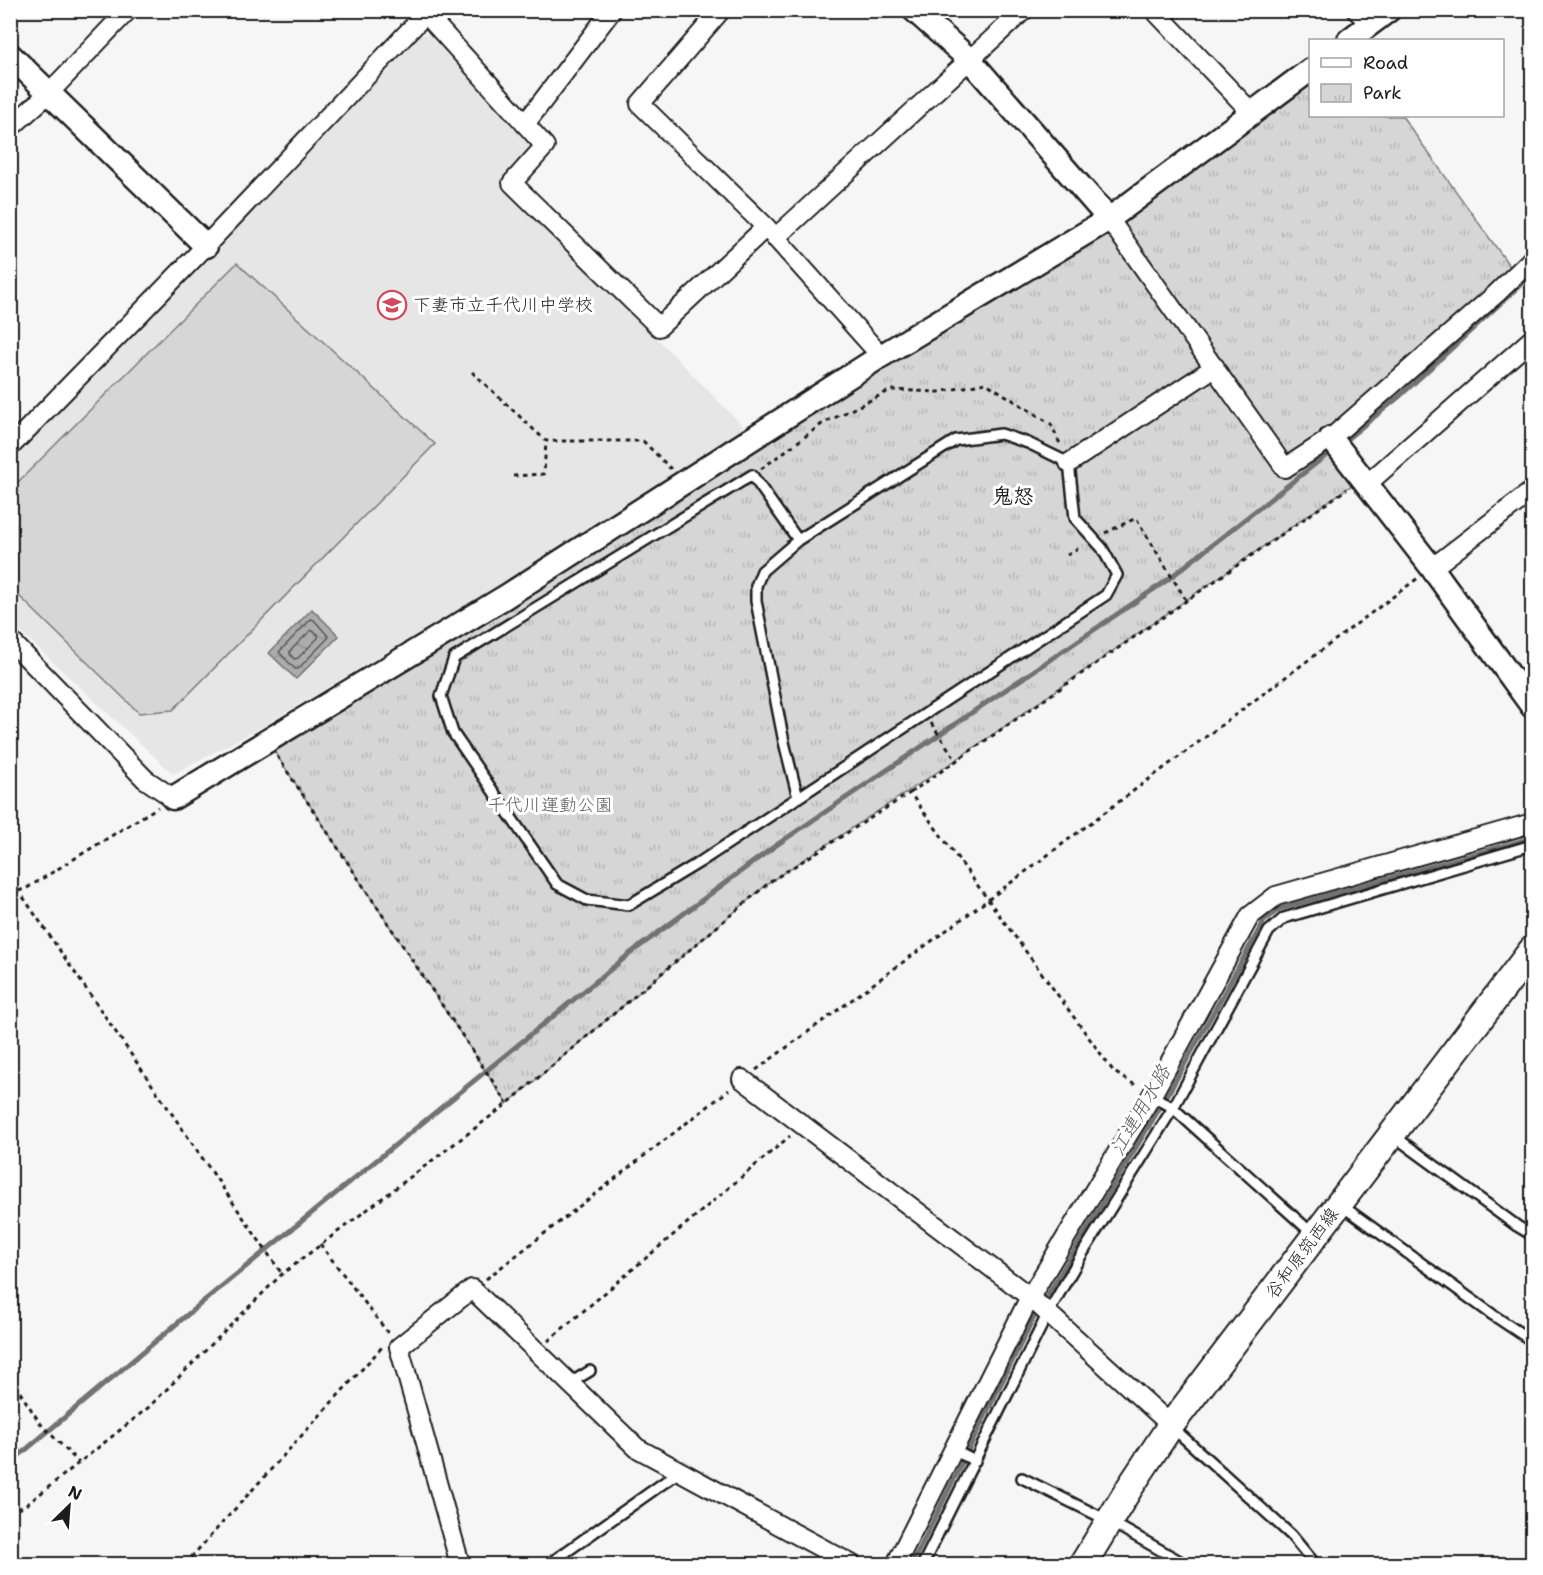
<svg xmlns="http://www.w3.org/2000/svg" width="1543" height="1575" font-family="'Shantell Sans','Klee One',sans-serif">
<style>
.built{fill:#e6e6e6}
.grass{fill:#d6d6d6;stroke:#797979;stroke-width:1.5}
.park{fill:url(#park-tufts);stroke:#797979;stroke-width:1.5}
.water{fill:url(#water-ripples);stroke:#727272;stroke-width:1.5}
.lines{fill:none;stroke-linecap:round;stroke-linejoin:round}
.shore{stroke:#565656;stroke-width:1.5}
.stream{stroke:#727272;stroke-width:5}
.service-casing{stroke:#1c1c1c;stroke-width:14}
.minor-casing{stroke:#1c1c1c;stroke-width:22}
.tertiary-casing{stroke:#1c1c1c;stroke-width:27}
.secondary-casing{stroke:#1c1c1c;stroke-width:30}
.path{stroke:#1c1c1c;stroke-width:3;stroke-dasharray:4.5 4.5;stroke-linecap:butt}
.service{stroke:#fff;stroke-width:9}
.minor{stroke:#fff;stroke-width:18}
.tertiary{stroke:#fff;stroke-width:22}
.secondary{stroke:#fff;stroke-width:26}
.labels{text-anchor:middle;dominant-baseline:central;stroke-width:6;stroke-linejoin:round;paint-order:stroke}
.poi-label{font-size:18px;fill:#1c1c1c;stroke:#fff;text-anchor:start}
.park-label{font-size:18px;fill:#5d5d5d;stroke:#fff}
.street-label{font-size:18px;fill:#1c1c1c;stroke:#fff}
.water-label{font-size:20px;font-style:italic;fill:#5d5d5d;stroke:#fff}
.quarter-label{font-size:21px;font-weight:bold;fill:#1c1c1c;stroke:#fff}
</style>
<defs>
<pattern id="park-tufts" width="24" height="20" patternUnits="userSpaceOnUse" patternTransform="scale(1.5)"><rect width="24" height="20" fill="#d6d6d6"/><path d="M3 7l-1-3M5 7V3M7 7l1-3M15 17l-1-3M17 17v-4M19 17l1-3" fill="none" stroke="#b7b7b7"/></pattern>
<pattern id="water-ripples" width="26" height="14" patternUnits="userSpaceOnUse" patternTransform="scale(1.5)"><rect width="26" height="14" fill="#acacac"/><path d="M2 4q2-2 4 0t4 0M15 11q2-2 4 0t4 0" fill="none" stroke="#939393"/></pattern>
</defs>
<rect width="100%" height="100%" fill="#f6f6f6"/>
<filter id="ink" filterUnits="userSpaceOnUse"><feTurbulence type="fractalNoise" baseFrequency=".0167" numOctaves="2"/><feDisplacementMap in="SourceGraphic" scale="12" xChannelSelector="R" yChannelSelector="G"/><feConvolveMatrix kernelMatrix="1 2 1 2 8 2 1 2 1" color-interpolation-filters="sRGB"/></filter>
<g filter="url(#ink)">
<path class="built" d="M420,34H431L537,149L504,183L745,428L501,584L253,732L173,774L11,623L10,460Z"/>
<path class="grass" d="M237,263L435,444L173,710L139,713L11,588V489Z"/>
<path class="park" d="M1310,70V116H1402L1516,275L1331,438L1362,478L956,760L771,881L507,1104L268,742L1109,219Z"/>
<path class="water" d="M312,609L339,636L296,679L269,653Z"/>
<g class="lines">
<path class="shore" d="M311,619L314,620L329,637L298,669H295L279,652Z
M311,630L318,634V638L298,658L294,659L290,654V651Z"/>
<path class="stream" d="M1343,442L1400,396L1532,274
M10,1463L205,1300L632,952L775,846L1166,581L1333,450
M912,1564L1032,1321L1168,1094L1264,921L1279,909L1532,838"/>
<g class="service-casing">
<path id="service" d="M798,798L784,742L756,601V586L762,571L798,540L956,440L1001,434L1028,443L1069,463L1075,518L1102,548L1117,575L1106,595L700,862L629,905L587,900L557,884L453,733L441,696L454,658L752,475L798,540
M1152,1095L1173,1108L1313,1234
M1394,1136L1517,1226L1532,1235
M1341,1205L1493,1315L1532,1341
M570,1383L590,1371
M1172,1427L1291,1535L1315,1564
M953,1450L975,1461
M1022,1478L1109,1521L1185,1564
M549,1564L679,1472
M923,1564L1048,1313L1079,1259L1173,1108L1269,931L1284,918L1532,845"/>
</g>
<g class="minor-casing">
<path id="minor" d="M721,10L640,104L766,227
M1154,10L1252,113
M1356,10L1371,24
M426,14L545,146L512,183L659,327L766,227L881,356
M525,124L612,10
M10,128L49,93L128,10
M1109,219L1285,468L1331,438L1497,293L1532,259
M775,238L1024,10
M10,447L195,257L429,10
M1069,463L1215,367
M1367,484L1532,339
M1432,568L1532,491
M10,640L145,779L173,798
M742,1079L1030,1297L1171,1425
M460,1564L399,1347L472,1289L637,1448L851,1564
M896,1564L1030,1297L1152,1095L1250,916L1276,896L1532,823"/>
</g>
<g class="tertiary-casing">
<path id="tertiary" d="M914,10L970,60L1109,219
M1349,40L1389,10
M10,55L206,246
M1331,438L1432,568L1532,706
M173,798L505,597L881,356L1109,219L1310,70"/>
</g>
<g class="secondary-casing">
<path id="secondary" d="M1083,1564L1130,1487L1171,1425L1532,950"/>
</g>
<path class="path" d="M472,372L546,441H643L671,469
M761,469L822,424L891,390L939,392L986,383L1051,424L1061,446
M513,476L544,474L546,441
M1105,533L1136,518L1186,600
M1067,555L1083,545
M931,723L956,760
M277,756L507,1103
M910,793L1347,489
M10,894L27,888L158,807
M23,897L282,1274
M756,1070L989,899L1418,578
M320,1244L388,1333
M486,1279L729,1090
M548,1341L790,1136
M10,1377L40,1423L79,1463
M10,1513L26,1505L149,1407L282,1274L507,1104L771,881L910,793L1114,1072L1137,1086
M185,1564L383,1346"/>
<use href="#service" class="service"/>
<use href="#minor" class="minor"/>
<use href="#tertiary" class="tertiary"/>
<use href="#secondary" class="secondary"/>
</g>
</g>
<defs>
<g id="school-ring" transform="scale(1.5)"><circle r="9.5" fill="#fff" stroke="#d1495b" stroke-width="1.5"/><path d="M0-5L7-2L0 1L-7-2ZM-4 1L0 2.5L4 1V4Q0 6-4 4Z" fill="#d1495b"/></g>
</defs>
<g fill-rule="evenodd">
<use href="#school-ring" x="392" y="305"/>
</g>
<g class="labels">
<g class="poi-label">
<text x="413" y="305">下妻市立千代川中学校</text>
</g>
<g class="park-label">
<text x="550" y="805">千代川運動公園</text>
</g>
<g class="street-label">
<text transform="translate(1302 1253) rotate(-53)">谷和原筑西線</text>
</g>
<g class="water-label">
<text transform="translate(1140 1110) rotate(-60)">江連用水路</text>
</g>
<g class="quarter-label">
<text x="1013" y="496">鬼怒</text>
</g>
</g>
<rect width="1543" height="1575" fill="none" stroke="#fff" stroke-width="36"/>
<rect x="18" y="18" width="1507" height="1539" fill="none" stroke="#1c1c1c" stroke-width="2" filter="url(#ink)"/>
<rect x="1309" y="39" width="195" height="78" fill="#ffffff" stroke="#a4a4a4" stroke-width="1.5"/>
<rect x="1321" y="58" width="30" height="9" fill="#ffffff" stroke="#a4a4a4" stroke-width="1.5"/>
<text x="1363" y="69" font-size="18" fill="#1c1c1c">Road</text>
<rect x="1321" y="84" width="30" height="18" fill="url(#park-tufts)" stroke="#a4a4a4" stroke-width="1.5"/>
<text x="1363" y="99" font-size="18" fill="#1c1c1c">Park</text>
<g transform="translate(69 1506) rotate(25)" stroke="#ffffff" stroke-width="4.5" paint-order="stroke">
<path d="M0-4.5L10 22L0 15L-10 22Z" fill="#1c1c1c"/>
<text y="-9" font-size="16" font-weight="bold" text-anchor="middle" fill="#1c1c1c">N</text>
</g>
</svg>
